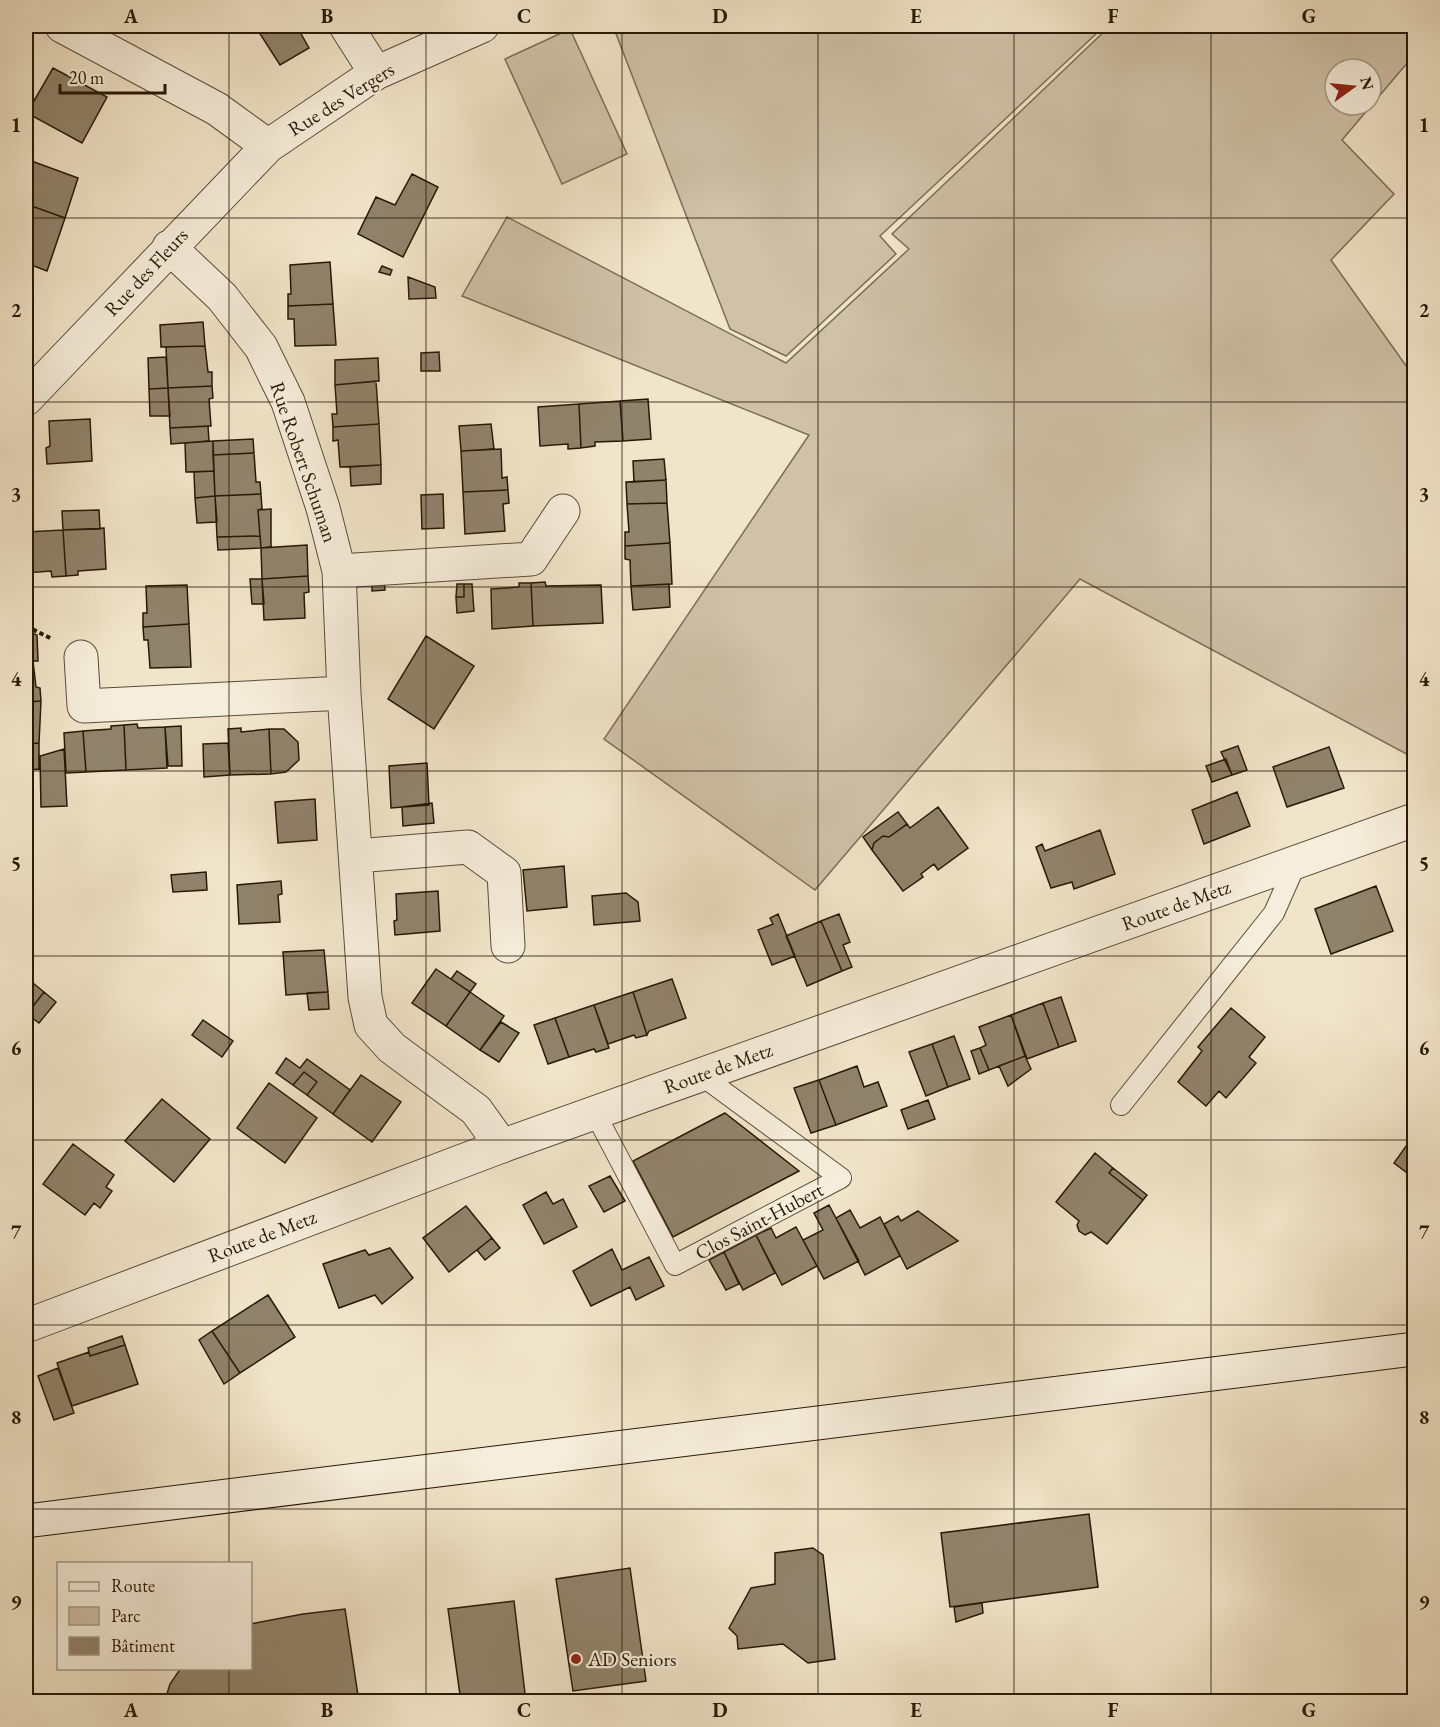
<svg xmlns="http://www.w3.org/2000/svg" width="1440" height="1727" font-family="'EB Garamond',serif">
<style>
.green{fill:#cfc2a8;stroke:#7b6e57;stroke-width:1.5;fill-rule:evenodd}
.building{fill:#90836b;stroke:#271906;stroke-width:1.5}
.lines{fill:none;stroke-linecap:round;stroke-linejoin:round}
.service-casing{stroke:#5a4c37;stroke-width:22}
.minor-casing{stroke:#5a4c37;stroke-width:35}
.tertiary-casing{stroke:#5a4c37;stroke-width:35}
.secondary-casing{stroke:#271906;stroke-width:35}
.path{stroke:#271906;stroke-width:4;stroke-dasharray:4.5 3;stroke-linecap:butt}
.service{stroke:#f6eedc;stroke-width:20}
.minor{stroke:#f6eedc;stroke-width:33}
.tertiary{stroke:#f6eedc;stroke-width:33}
.secondary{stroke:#f6eedc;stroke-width:33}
.grid{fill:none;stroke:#271906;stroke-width:1.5;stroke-opacity:0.55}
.poi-dot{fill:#8f2418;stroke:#f6eedc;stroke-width:2}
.labels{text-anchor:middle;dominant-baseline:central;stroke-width:4.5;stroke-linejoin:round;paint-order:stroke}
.street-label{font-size:20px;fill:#271906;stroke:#f6eedc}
.poi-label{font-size:20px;fill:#271906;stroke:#f6eedc;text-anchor:start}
.neatline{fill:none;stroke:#271906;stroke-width:2}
.grid-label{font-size:20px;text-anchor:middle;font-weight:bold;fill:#271906}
</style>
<rect width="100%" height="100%" fill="#f1e5c9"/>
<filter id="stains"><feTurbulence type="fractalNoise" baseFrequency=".00333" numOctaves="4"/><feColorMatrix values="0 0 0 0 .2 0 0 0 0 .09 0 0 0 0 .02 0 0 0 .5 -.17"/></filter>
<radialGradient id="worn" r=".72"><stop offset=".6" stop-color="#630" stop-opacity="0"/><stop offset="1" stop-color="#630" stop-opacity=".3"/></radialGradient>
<path class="green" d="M613,26H1091L1097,33L880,236L896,254L786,356L730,329Z
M1110,26H1414V55L1342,140L1394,194L1331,260L1414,377V758L1080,579L815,890L604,739L809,435L462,296L507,217L786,363L909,249L892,234ZM1335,69H1371V105H1335Z
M570,29L627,154L562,184L505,59Z"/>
<path class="building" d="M255,26H303L305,29L300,32L309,48L280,65Z
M53,68L107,97L82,143L27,113Z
M26,159L78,178L65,218L26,204Z
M412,174L438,187L403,257L358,234L376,197L395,205Z
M26,204L65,218L47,271L26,263Z
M330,262L333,304L288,306V294H291L290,265Z
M382,266L392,270L390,275L379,272Z
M408,277L435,287L436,298L409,299Z
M333,304L336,345L295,346L294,319H288V306Z
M203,322L205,346L161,347L160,325Z
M205,346L208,372H212V386L168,388L166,347Z
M439,352L440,371H421V353Z
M166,357L168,388L149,389L148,358Z
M378,358L379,381L335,385V360Z
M376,381L379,424L333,427L332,414H337L335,385Z
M212,386L213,398L209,399L211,426L170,428L168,388Z
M168,388L170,416H150L149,389Z
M648,399L651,439L623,441L620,401Z
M620,401L623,441L595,442V446L581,448L579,404Z
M579,404L581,448L568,449V444L540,446L538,407Z
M90,419L92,461L47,464L46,448L50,446L49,421Z
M379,424L381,465L340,467L338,440L333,441V427Z
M491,424L494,449L461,451L459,426Z
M208,426L209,441L171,444L170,428Z
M253,439L254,453L213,455V441Z
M213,441L214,471L186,472L185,443Z
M501,449L502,478L507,477L508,490L463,492L461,451Z
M254,453L256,482H260L261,494L215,496L213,455Z
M664,459L666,480L634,482L633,461Z
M381,465V484L351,486L350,467Z
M214,471L215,496L195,498L194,472Z
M666,480L667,503L627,504L626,482Z
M508,490L509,503L503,504L505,531L465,534L463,492Z
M261,494L262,509L258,510L260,536L217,537L215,496Z
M443,494L444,528L422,529L421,495Z
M215,496L217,522L197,523L195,498Z
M667,503L670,543L625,546V532H629L627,504Z
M271,509V547L261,548L258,510Z
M99,510L100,529L63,530L62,511Z
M104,528L106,569L78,571V575L66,576L63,530Z
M63,530L66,576L52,577L51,571L26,573V532Z
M260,536L261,548L218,550L217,537Z
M670,543L672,584L631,586L630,560L625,559V546Z
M307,545L308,576L262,579L261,548Z
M308,576L309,592L304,593L305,618L264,620L262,579Z
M384,578L385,590L372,591V579Z
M250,579H262L264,604H252Z
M545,582L546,586L601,585L603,623L533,626L531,583Z
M519,583H531L533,626L492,629L491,589L519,587Z
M457,584H464V597H456Z
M464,584H472L474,611L457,613L456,597H464Z
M669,584L670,607L633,610L631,586Z
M187,585L189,624L143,627V613H147L146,586Z
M189,624L191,667L150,668L148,640H144L143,627Z
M26,631L37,635L38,661H26Z
M426,636L474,666L434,729L388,699Z
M26,661H33L36,687L40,688L41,701L26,702Z
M41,701L39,743L26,744V702Z
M137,724L138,728L165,727L167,768L126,770L124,725Z
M124,725L126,770L86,772L83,731L111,729V726Z
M181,726L182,766H168L165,727Z
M241,728V732L269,729L271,774L230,775L228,729Z
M269,729H284L298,742L299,760L286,772L271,774Z
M83,731L86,772L66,773L64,733Z
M39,743V769L26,770V744Z
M228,743L230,775L204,777L203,744Z
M1238,746L1247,770L1232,775L1221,752Z
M1329,747L1344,788L1287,807L1273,767Z
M64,749L67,806L41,807L40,756Z
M1226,759L1232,775L1212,782L1206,766Z
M427,763L429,805L391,808L389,766Z
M1237,792L1250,826L1204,844L1192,810Z
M315,799L317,840L278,843L275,802Z
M432,803L434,823L403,826L402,807Z
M938,807L968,848L938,870L934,864L921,874L923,877L903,891L872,850L874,843L883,836L889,837L907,824L910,828Z
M898,812L907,824L889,837L883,836L874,843L872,850L863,837Z
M1100,830L1115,874L1074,889L1072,882L1051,888L1036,847L1042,844L1045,851Z
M564,866L567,907L527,911L523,870Z
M206,872L207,890L173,892L171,875Z
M281,881L282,894L278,895L280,922L239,924L237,885Z
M1376,886L1393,931L1331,954L1315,909Z
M438,891L440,931L395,935L394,921L397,920L396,894Z
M626,893L638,902L640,921L594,925L592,896Z
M778,914L795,956L772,965L758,930L773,924L770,918Z
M839,914L850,942L843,945L852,967L842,971L821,921Z
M821,921L842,971L807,986L786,936Z
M324,950L328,992L286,995L283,952Z
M436,969L470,992L446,1026L412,1003Z
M457,971L476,984L470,992L451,979Z
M672,979L686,1018L649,1031L647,1035L633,992Z
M33,983L44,992L27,1014L26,991Z
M44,992L56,1002L39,1023L27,1014Z
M328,992L329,1009L309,1010L307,993Z
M470,992L504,1016L480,1050L446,1026Z
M633,992L647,1035L636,1038L634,1035L608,1044L594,1005Z
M1061,997L1076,1041L1059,1047L1043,1003Z
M1043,1003L1059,1047L1027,1059L1011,1015Z
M594,1005L609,1048L596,1052L594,1049L569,1057L555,1018Z
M1231,1008L1265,1037L1249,1057L1256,1063L1226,1098L1219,1091L1206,1106L1178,1082L1202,1051L1198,1047Z
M1011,1015L1025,1056L989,1070L980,1048L986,1045L979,1027Z
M555,1018L569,1057L548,1064L534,1025Z
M203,1020L233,1041L222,1057L192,1035Z
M501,1022L519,1033L499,1062L480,1050Z
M954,1036L970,1079L948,1087L932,1044Z
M932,1044L948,1087L926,1096L909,1052Z
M980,1048L989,1070L979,1074L971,1051Z
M1025,1056L1031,1069L1008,1086L999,1066Z
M286,1058L300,1068L307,1059L350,1090L333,1114L307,1095L317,1082L304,1072L293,1085L276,1073Z
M857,1066L864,1087L878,1082L887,1106L836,1125L819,1080Z
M304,1072L317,1082L307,1095L293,1085Z
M361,1075L401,1102L372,1142L333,1114Z
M819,1080L836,1125L811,1133L794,1088Z
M269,1083L317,1118L285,1163L237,1128Z
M162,1099L210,1139L174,1182L125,1141Z
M928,1100L935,1119L908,1129L901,1110Z
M725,1113L799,1171L673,1237L633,1161Z
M1414,1135V1178L1394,1163Z
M73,1144L114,1175L106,1187L112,1191L100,1208L94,1203L85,1215L43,1184Z
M1095,1153L1113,1168L1109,1173L1143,1200L1107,1244L1091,1232L1085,1235L1079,1231L1077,1225L1079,1221L1056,1202Z
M1113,1168L1147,1195L1143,1200L1109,1173Z
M610,1176L625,1201L604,1212L589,1186Z
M546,1192L553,1204L563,1199L577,1227L544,1244L523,1205Z
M829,1205L859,1261L824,1279L803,1240L823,1230L814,1213Z
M466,1206L492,1238L449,1272L423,1238Z
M850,1210L860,1228L880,1217L900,1256L865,1275L836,1218Z
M918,1211L958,1241L907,1269L884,1224L898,1216L901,1221Z
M796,1227L817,1266L782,1285L756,1235L771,1228L776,1238Z
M756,1235L775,1273L743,1290L724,1252Z
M492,1238L500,1248L485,1260L477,1250Z
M390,1248L413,1278L382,1304L375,1295L339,1308L323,1264L365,1250L369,1255Z
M612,1249L622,1270L649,1257L664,1286L636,1300L630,1287L591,1306L573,1271Z
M724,1252L739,1284L726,1290L709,1260Z
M268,1295L295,1337L240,1373L212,1331Z
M212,1331L240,1373L224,1384L199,1340Z
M122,1336L125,1345L90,1356L88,1348Z
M125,1345L138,1384L72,1406L57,1363L89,1352L90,1356Z
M58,1368L74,1413L54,1420L38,1376Z
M1089,1514L1098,1587L950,1607L941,1533Z
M813,1548L823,1555L835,1659L808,1663L783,1644L738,1649L737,1636L729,1628L751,1588L775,1584V1553Z
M630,1568L646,1681L573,1691L556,1579Z
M514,1601L526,1702H461L448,1609Z
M982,1603L983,1613L956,1622L954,1607Z
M345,1609L359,1702H170L166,1697L170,1684L181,1668H250V1624L303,1614Z"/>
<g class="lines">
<g class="service-casing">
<path id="service" d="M1121,1105L1274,913L1297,861
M595,1113L675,1265L841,1178L701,1075"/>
</g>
<g class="minor-casing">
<path id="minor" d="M62,26L217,109L268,146
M346,26L376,73
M169,247L222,297L261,347L288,402L323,508L339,571L344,693L365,997L371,1025L392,1048L476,1110L502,1146
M26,399L268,146L376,73L482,26
M339,571L531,559L563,511
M81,657L84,706L344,693
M356,856L468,847L504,873L508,946"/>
</g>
<g class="tertiary-casing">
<path id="tertiary" d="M26,1326L502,1146L1414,820"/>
</g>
<g class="secondary-casing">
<path id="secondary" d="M26,1521L1414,1349"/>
</g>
<path class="path" d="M26,626L52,639"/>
<use href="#service" class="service"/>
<use href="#minor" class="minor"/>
<use href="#tertiary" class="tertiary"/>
<use href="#secondary" class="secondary"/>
</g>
<path class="grid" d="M229,26V1564M426,26V1702M622,26V1702M818,26V1702M1014,26V1702M1211,26V1702M26,218H1414M26,402H1414M26,587H1414M26,771H1414M26,956H1414M26,1140H1414M26,1325H1414M26,1509H1414M229,1668V1702"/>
<circle class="poi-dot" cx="576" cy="1659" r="6"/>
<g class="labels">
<g class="street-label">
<text transform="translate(341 99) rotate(-32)">Rue des Vergers</text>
<text transform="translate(146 272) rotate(-47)">Rue des Fleurs</text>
<text transform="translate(304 462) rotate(71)">Rue Robert Schuman</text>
<text transform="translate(1176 905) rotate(-20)">Route de Metz</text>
<text transform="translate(718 1068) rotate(-20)">Route de Metz</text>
<text transform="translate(759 1221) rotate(-28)">Clos Saint-Hubert</text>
<text transform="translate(262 1236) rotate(-21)">Route de Metz</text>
</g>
<g class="poi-label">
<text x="588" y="1659">AD Seniors</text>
</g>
</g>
<rect width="1440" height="1727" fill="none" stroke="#f1e5c9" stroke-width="66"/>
<rect x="57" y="1562" width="195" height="108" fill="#f6eedc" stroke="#a39986" stroke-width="1.5"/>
<rect x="69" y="1582" width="30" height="9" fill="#f6eedc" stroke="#a39986" stroke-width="1.5"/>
<text x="111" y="1592" font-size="18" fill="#271906">Route</text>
<rect x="69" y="1607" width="30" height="18" fill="#cfc2a8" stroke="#a39986" stroke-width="1.5"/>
<text x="111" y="1622" font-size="18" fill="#271906">Parc</text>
<rect x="69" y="1637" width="30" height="18" fill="#90836b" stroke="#a39986" stroke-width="1.5"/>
<text x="111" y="1652" font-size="18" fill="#271906">Bâtiment</text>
<g transform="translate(1353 87) rotate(75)"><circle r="28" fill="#f6eedc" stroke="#a39986" stroke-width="1.5"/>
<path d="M0-4.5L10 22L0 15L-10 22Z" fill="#8f2418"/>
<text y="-9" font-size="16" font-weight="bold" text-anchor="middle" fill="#271906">N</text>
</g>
<path d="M60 84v9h105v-9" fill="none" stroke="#271906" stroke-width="3"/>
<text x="69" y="84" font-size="18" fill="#271906" stroke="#f6eedc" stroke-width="4.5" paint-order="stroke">20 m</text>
<rect x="33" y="33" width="1374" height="1661" class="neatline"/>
<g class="grid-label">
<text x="131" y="23">A</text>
<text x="327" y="23">B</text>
<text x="524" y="23">C</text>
<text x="720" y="23">D</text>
<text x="916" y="23">E</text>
<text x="1113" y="23">F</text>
<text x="1309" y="23">G</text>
<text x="16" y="132">1</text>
<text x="1424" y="132">1</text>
<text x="16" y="317">2</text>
<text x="1424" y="317">2</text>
<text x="16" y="501">3</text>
<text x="1424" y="501">3</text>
<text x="16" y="686">4</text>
<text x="1424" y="686">4</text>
<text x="16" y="870">5</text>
<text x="1424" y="870">5</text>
<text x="16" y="1055">6</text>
<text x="1424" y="1055">6</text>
<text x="16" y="1239">7</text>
<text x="1424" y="1239">7</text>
<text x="16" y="1424">8</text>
<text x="1424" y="1424">8</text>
<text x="16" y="1609">9</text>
<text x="1424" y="1609">9</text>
<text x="131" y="1717">A</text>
<text x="327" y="1717">B</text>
<text x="524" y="1717">C</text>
<text x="720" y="1717">D</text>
<text x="916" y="1717">E</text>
<text x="1113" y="1717">F</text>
<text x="1309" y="1717">G</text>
</g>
<rect width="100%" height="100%" filter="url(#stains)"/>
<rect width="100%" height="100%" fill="url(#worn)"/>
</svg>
